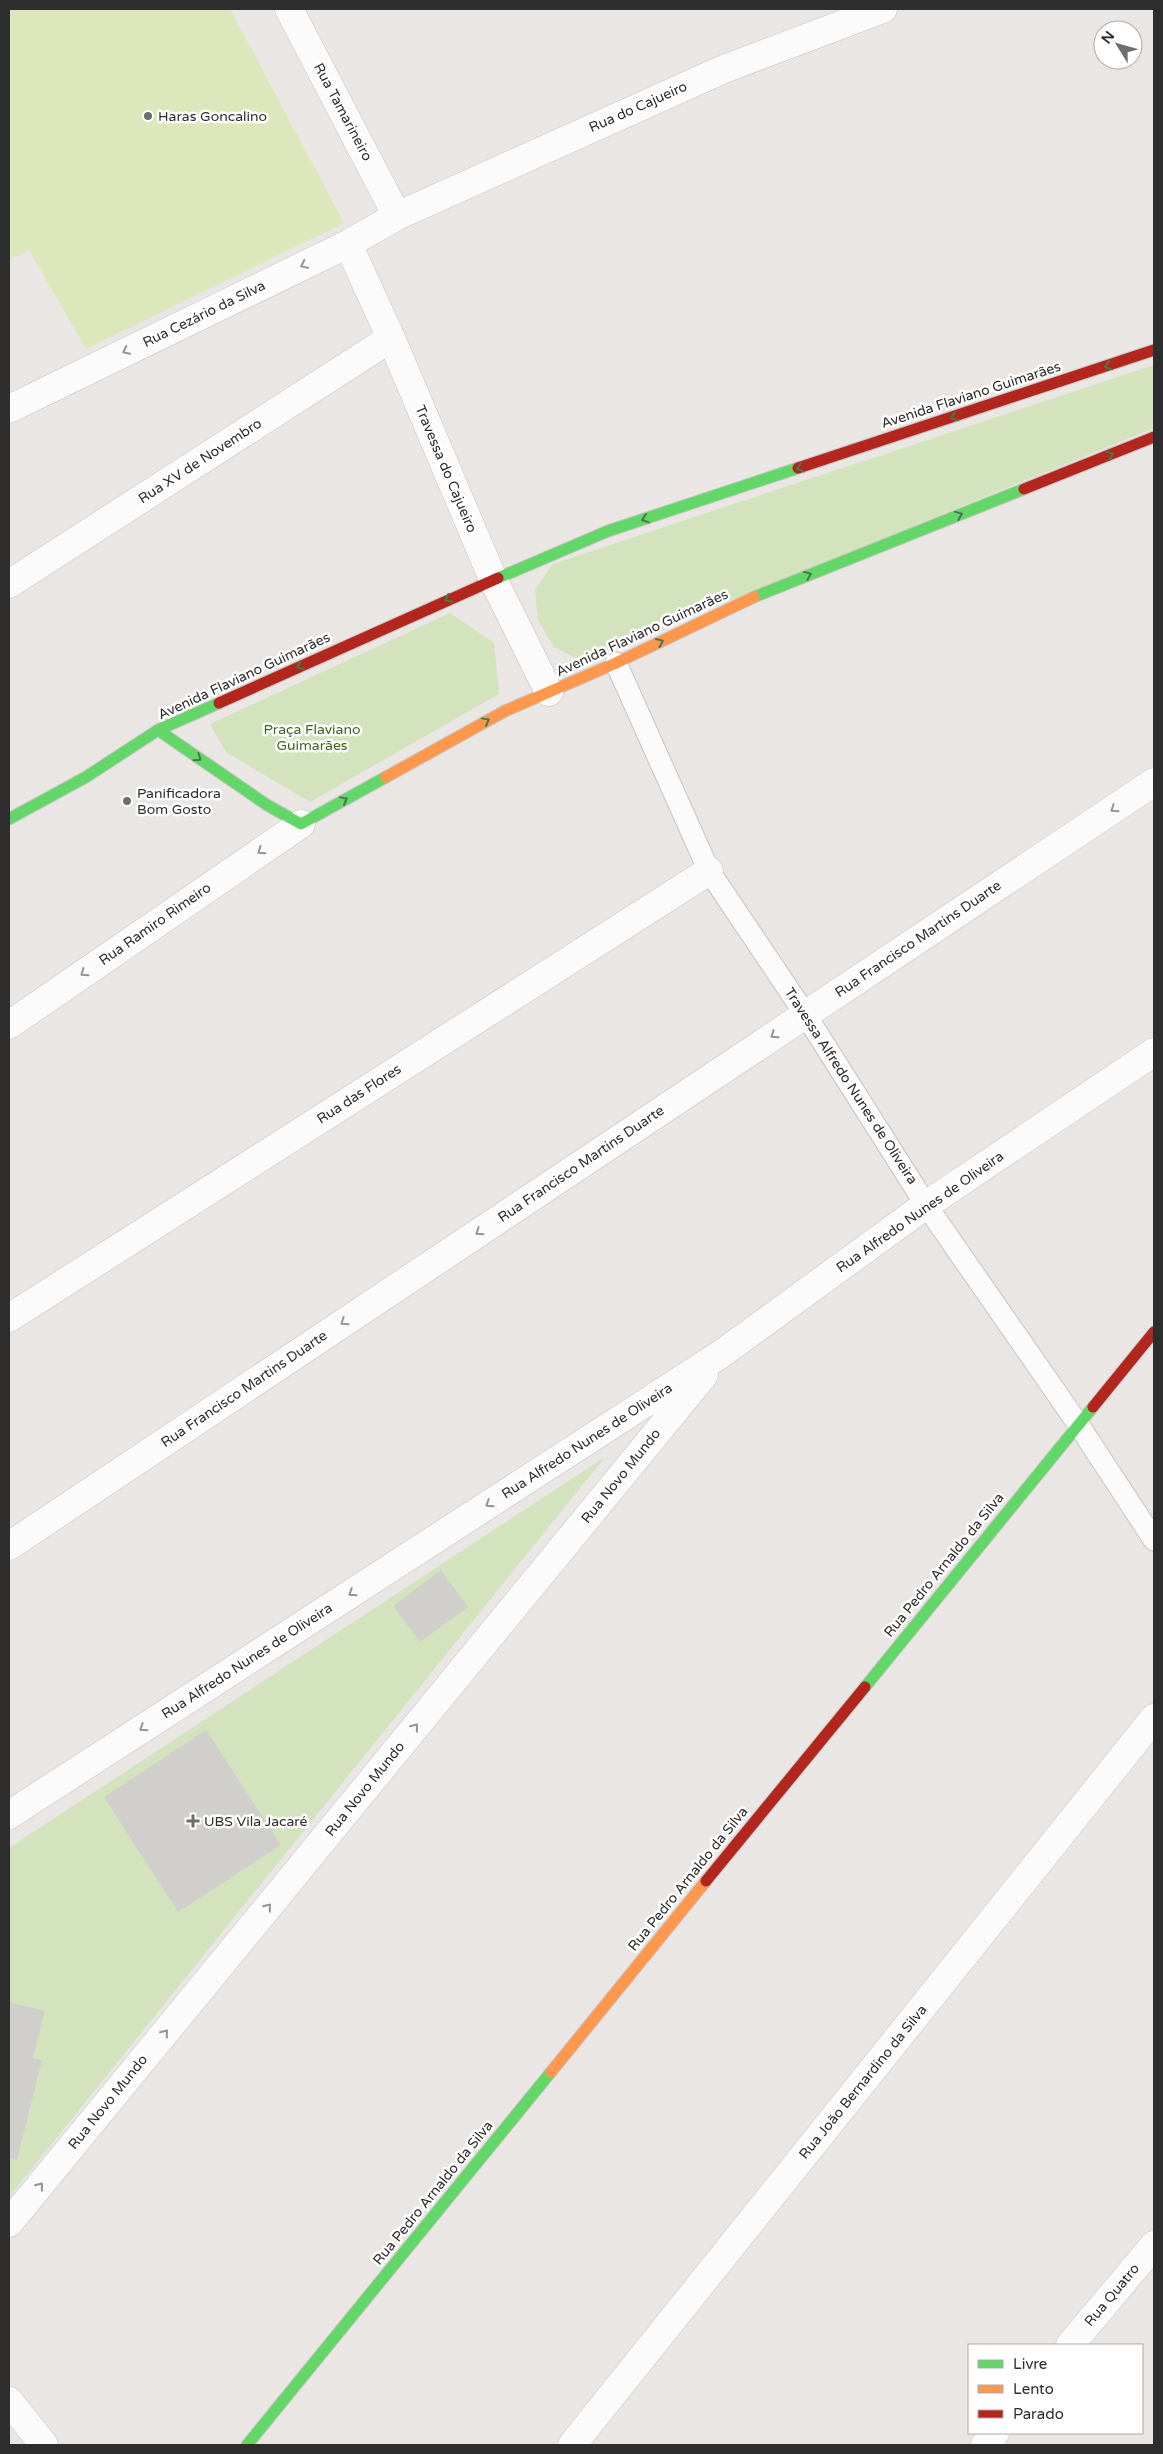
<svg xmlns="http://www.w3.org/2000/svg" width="1163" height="2454" font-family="'Varela Round',sans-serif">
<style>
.green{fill:#d2e3be}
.pitch{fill:#dde7bc}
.building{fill:#d1cfcc}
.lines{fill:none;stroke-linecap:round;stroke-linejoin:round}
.lane-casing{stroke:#c6c5c5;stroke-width:23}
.street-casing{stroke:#c6c5c5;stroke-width:29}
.fast-casing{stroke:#c6c5c5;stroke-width:13}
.slow-casing{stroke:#c6c5c5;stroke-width:13}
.jam-casing{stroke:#c6c5c5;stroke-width:13}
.lane{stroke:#fcfbfb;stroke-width:21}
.street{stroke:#fcfbfb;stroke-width:28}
.fast{stroke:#63d668;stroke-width:11}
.slow{stroke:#ff974d;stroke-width:11}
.jam{stroke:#b3261e;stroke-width:11}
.oneway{stroke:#949494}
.oneway2{stroke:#457948}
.poi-dot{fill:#6f6e6d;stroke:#fff;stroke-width:2}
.labels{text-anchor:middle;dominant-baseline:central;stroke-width:5;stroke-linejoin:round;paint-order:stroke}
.street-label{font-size:14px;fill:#2d2d2d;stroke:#fff}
.poi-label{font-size:14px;fill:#2d2d2d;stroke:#fff;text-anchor:start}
.park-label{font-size:14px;fill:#38681e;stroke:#fff}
</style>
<rect width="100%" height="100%" fill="#eae6e3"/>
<path class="green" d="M1154,365V428L599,654L575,658L554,647L538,620L535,590L553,564Z
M450,613L494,643L499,694L310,802L226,752L210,724Z
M605,1457L9,2197V1848Z"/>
<path class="pitch" d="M9,9H230L344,223L86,349L29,250L9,260Z"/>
<path class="building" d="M441,1570L468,1607L420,1642L393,1606Z
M206,1730L281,1845L178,1912L104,1797Z
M9,2002L45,2011L33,2058L42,2060L17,2160L9,2158Z"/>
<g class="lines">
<g class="lane-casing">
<path id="lane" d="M616,663L709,871L805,1014L926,1205L1078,1424L1154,1540"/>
</g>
<g class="street-casing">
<path id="street" d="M289,9L397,216
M348,244L391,338L493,579L549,692
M9,409L348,244L397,216L724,69L883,9
M9,584L391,338
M9,1025L301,824
M9,1318L709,871
M9,1546L1154,782
M9,1815L721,1354L926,1205L1154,1052
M9,2223L704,1375
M1070,2345L1154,2245
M9,2401L44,2445
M572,2445L1154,1718
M985,2445L995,2433"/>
</g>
<g class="fast-casing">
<path id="fast" d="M498,578L608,531L798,468
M754,597L1024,489
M158,730L267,805L301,824L386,777
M9,819L86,777L158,730L219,703
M865,1687L1093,1407
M247,2445L551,2072"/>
</g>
<g class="slow-casing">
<path id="slow" d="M386,777L505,711L616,663L754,597
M551,2072L706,1881"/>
</g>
<g class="jam-casing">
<path id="jam" d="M798,468L1154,350
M1024,489L1154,437
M219,703L498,578
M1093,1407L1154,1332
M706,1881L865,1687"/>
</g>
<use href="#lane" class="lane"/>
<use href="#street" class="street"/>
<use href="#fast" class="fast"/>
<use href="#slow" class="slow"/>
<use href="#jam" class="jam"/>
</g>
<defs><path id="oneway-chevron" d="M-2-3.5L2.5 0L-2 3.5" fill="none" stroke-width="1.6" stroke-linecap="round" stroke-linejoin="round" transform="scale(1.25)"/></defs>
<g class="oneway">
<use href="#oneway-chevron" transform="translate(304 265) rotate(154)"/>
<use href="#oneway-chevron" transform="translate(126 351) rotate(154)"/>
<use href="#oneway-chevron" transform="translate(1114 809) rotate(146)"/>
<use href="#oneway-chevron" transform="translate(261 851) rotate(145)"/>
<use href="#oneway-chevron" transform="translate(84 973) rotate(145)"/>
<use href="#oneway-chevron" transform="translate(774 1035) rotate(146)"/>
<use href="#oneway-chevron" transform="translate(479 1232) rotate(146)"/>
<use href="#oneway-chevron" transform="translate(344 1322) rotate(146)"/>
<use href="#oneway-chevron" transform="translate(489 1504) rotate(147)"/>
<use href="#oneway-chevron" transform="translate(352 1593) rotate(147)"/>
<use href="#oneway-chevron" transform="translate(415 1727) rotate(-51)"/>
<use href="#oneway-chevron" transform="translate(143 1728) rotate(147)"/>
<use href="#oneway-chevron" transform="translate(268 1907) rotate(-51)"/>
<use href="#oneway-chevron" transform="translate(165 2033) rotate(-51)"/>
<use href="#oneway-chevron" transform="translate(40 2186) rotate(-51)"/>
</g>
<g class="oneway2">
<use href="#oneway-chevron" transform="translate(1108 366) rotate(161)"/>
<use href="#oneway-chevron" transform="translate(954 417) rotate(162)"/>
<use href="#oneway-chevron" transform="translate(1110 455) rotate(-22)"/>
<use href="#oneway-chevron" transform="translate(800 468) rotate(162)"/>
<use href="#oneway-chevron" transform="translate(959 515) rotate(-22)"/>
<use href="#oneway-chevron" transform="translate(645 519) rotate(162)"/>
<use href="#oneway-chevron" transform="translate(808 575) rotate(-22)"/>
<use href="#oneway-chevron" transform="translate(448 599) rotate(156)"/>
<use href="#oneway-chevron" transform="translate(660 642) rotate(-25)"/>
<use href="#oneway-chevron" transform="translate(300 666) rotate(156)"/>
<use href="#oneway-chevron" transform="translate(486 721) rotate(-29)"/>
<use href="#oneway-chevron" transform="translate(198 758) rotate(35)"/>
<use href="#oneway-chevron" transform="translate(344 800) rotate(-29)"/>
</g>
<g class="poi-dot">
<circle cx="148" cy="116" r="5"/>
<circle cx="127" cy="801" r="5"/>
<path d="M190.5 1813.5h5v5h5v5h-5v5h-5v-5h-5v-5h5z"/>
</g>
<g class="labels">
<g class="street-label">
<text transform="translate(638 107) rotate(-24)">Rua do Cajueiro</text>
<text transform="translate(343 112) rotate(62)">Rua Tamarineiro</text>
<text transform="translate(204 314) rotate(-26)">Rua Cezário da Silva</text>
<text transform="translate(971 395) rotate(-18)">Avenida Flaviano Guimarães</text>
<text transform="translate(200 461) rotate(-33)">Rua XV de Novembro</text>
<text transform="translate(446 469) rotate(67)">Travessa do Cajueiro</text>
<text transform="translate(642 633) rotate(-25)">Avenida Flaviano Guimarães</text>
<text transform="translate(244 676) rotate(-25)">Avenida Flaviano Guimarães</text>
<text transform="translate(155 924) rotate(-35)">Rua Ramiro Rimeiro</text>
<text transform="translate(918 939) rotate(-34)">Rua Francisco Martins Duarte</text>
<text transform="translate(851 1086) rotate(57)">Travessa Alfredo Nunes de Oliveira</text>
<text transform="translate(359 1094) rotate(-33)">Rua das Flores</text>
<text transform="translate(581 1164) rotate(-34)">Rua Francisco Martins Duarte</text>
<text transform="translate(920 1212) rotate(-35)">Rua Alfredo Nunes de Oliveira</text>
<text transform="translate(244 1389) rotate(-34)">Rua Francisco Martins Duarte</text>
<text transform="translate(587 1441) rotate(-33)">Rua Alfredo Nunes de Oliveira</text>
<text transform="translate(621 1476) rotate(-51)">Rua Novo Mundo</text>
<text transform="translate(944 1565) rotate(-51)">Rua Pedro Arnaldo da Silva</text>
<text transform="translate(247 1661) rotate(-33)">Rua Alfredo Nunes de Oliveira</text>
<text transform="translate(365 1789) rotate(-51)">Rua Novo Mundo</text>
<text transform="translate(688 1879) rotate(-51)">Rua Pedro Arnaldo da Silva</text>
<text transform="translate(863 2082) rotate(-51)">Rua João Bernardino da Silva</text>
<text transform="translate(108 2102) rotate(-51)">Rua Novo Mundo</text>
<text transform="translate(433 2193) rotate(-51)">Rua Pedro Arnaldo da Silva</text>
<text transform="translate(1112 2295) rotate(-50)">Rua Quatro</text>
</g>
<g class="poi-label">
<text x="158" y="116">Haras Goncalino</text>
<text x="137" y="793">Panificadora<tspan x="137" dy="16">Bom Gosto</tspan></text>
<text x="204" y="1821">UBS Vila Jacaré</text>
</g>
<g class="park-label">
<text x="312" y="729">Praça Flaviano<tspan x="312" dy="16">Guimarães</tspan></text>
</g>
</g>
<rect width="1163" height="2454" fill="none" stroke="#2d2d2d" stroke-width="20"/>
<rect x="968" y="2344" width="175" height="90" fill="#ffffff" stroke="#ababab"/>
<rect x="978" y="2360" width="25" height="8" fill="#63d668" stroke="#ababab"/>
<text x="1013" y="2369" font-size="15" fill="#2d2d2d">Livre</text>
<rect x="978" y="2385" width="25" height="8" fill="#ff974d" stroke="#ababab"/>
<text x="1013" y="2394" font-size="15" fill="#2d2d2d">Lento</text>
<rect x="978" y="2410" width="25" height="8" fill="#b3261e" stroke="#ababab"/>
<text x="1013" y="2419" font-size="15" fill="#2d2d2d">Parado</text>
<g transform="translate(1118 45) rotate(307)"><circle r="24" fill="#ffffff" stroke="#ababab"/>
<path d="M0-4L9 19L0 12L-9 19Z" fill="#6f6e6d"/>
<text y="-8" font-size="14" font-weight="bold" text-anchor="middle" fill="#2d2d2d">N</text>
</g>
</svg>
